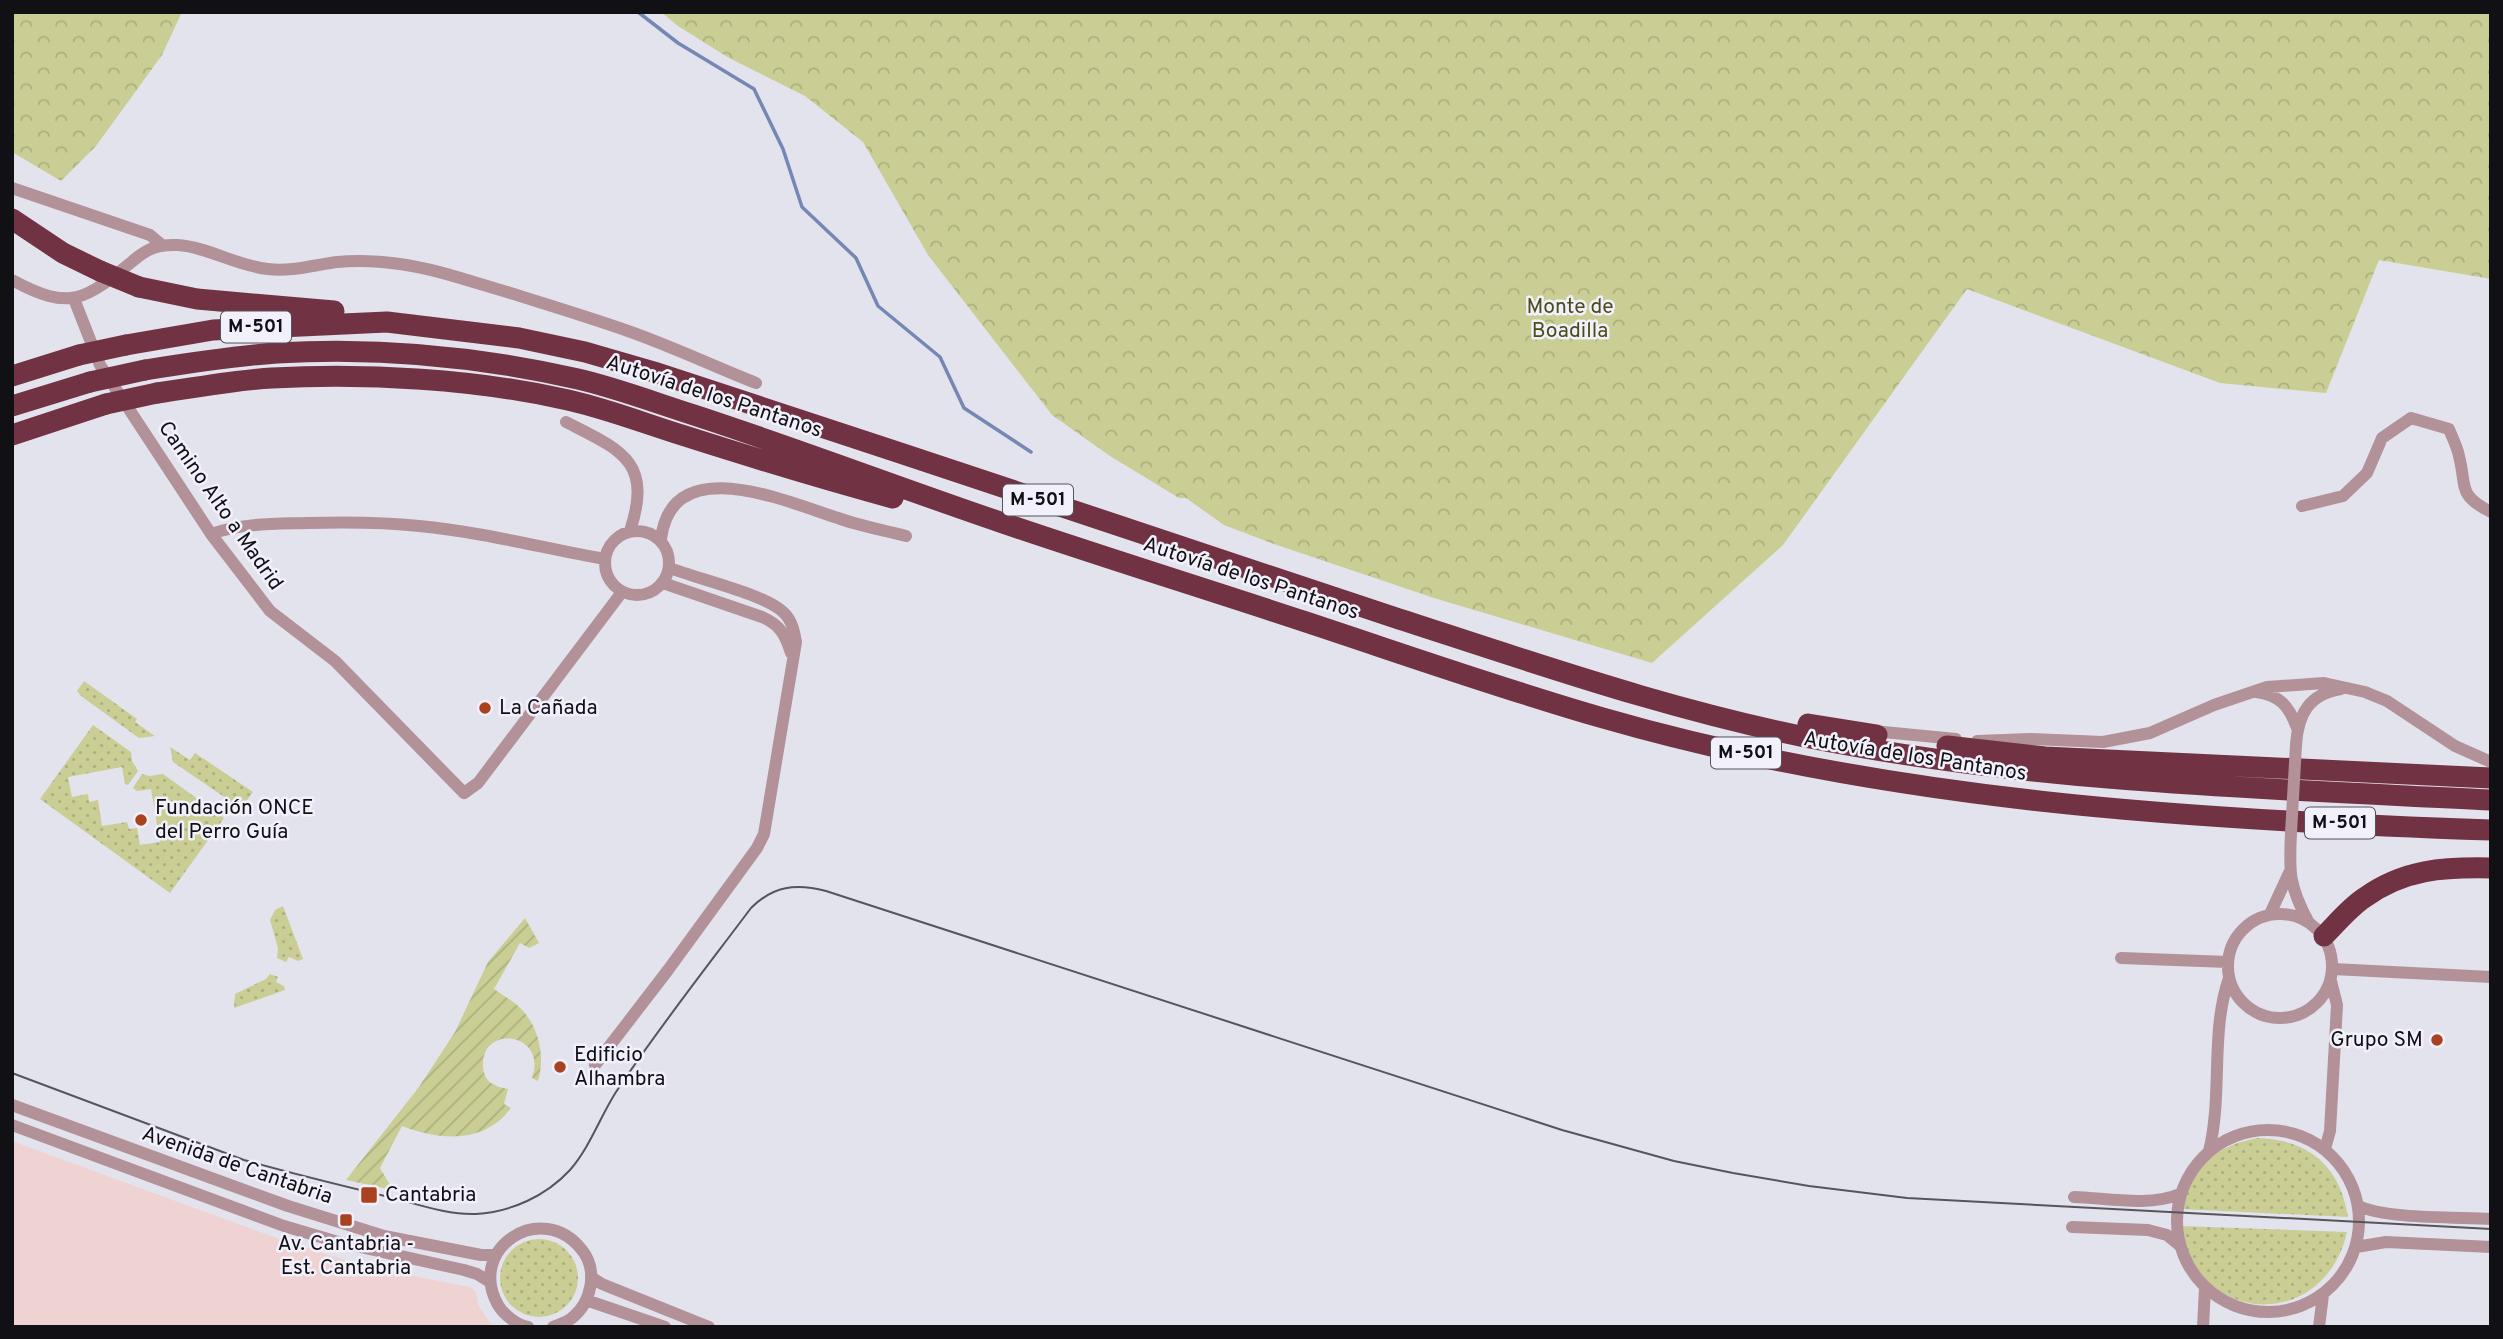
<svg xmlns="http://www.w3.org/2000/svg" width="2503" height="1339" font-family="Overpass,sans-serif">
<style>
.commercial{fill:#eed3d2}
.grass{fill:url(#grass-dots)}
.forest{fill:url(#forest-crowns)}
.garden{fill:url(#garden-furrows)}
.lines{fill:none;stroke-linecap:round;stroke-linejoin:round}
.stream{stroke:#7488b3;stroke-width:3.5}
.street{stroke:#b29198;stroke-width:12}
.highway{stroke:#713343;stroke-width:21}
.tram{stroke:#56555b;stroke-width:2}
.street-bridge{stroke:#b29198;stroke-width:12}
.highway-bridge{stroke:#713343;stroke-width:21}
.poi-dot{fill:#a9421f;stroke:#f1f0fb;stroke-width:2.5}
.labels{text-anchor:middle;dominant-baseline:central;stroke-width:5;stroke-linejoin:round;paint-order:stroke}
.shield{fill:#f1f0fb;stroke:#545359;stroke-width:2}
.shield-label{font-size:19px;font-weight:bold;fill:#111014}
.park-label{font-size:21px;fill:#4b4c19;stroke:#f1f0fb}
.street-label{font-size:21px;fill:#111014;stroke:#f1f0fb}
.poi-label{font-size:21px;fill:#111014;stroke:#f1f0fb;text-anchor:start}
</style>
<defs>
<pattern id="grass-dots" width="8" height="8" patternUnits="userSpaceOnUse" patternTransform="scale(1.75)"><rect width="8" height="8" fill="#cace94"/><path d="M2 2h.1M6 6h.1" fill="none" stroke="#acb07f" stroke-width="1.8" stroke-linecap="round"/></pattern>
<pattern id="forest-crowns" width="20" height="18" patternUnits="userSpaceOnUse" patternTransform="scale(1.75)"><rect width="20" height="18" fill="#cace94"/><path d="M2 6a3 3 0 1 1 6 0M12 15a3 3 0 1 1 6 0" fill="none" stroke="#acb07f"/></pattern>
<pattern id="garden-furrows" width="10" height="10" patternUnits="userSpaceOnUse" patternTransform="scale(1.75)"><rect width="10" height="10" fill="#cace94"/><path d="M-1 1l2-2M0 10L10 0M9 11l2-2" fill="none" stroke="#acb07f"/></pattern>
</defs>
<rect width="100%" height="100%" fill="#e3e3ee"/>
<path class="commercial" d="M12,1141L285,1241L367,1267L470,1287L476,1292L478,1305L493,1327H12Z"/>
<path class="grass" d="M84,681L137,719L135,722L155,736L139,738L81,696L77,691Z
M93,725L131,752L132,761L138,771L128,785L125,784L122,767L68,777L72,797L88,794L89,802L98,800L102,826L127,822L129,829L137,828L140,845L160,842L151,789L137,791L133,788L142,774L150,776L163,774L224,818L170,893L40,799Z
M170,747L190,760L195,753L253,792L245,803L236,805L173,762Z
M283,906L303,959L298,961L289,957L286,962L277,958L278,948L270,920L275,910Z
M270,974L278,977L276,982L284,986L285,990L234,1008L235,994L266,979Z
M2258,1138C2309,1140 2340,1166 2348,1217L2181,1209C2194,1166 2214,1146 2258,1138Z
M2181,1226L2347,1232C2324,1332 2197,1327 2181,1226Z
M500 1278a39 39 0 1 1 78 0a39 39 0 1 1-78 0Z"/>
<path class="forest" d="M12,12H182L162,55L96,146L61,181L12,152Z
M661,12H2491V279L2379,260L2326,393L2220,383L1967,289L1783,545L1652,663L1434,598L1271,543L1224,525L1186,498H1179L1110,456L1052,415L928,255L863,142L805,96L729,58L678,26Z"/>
<path class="garden" d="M525,918L539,943L529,948L520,943L494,989C501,994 510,999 517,1005C538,1023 546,1055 538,1081L532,1078C548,1032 481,1024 483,1066C484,1082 493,1086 508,1089L504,1104L511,1108C484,1145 439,1140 402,1126L380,1168L393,1190L346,1180L419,1087L455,1032L488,962Z"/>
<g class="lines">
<path class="stream" d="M638,12L678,43L754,89L783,149L802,207L856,258L878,306L940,357L964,408L1031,452"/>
<path class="street" d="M12,188L150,235L162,245
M12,280C71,312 85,300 134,260C147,249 158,244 177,245C208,247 237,266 268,269C291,272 314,265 337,262C357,260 379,261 400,264C436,269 472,282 507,292C548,305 588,317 628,331C671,346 713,366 756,383
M74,299L100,365L211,534L270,611L335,661L464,793L478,783L622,592
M566,422C621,450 653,461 630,531
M2302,506L2343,496L2367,473L2382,438L2411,418L2449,429C2452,437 2457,446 2459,456C2467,487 2457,495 2491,512
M605 563a32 32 0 1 1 64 0a32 32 0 1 1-64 0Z
M211,534C242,523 274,524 307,523C344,522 382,522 419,526C482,532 543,548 605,559
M661,539C672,450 787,502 838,518C860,526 883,530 906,536
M663,583L762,617C780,625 785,634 791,653
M2256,692C2280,695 2289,706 2297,728
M1873,731L1956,739
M1977,741L2030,739L2103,742L2150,733L2214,705L2267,687L2324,683L2365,692L2387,701L2455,746L2491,762
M2296,745C2298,714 2309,694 2341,689
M2291,833C2289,872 2289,886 2308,921
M2228 966a52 52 0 1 1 104 0a52 52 0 1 1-104 0Z
M2270,914L2289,873
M2121,958L2228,962
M2333,969L2491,977
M595,1065L668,970L757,848L764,834L796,642C794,631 792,620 783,612C764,594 698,579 670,568
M12,1105L288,1206L384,1236L481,1255H495
M12,1125L284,1226L338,1242L464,1270L477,1274L490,1282
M2177 1221a91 91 0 1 1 182 0a91 91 0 1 1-182 0Z
M2325,1149L2330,1131L2337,1005L2331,981
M2209,1151C2223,1094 2210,1033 2229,978
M2074,1197C2107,1198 2148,1207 2180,1194
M2359,1206C2385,1219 2458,1217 2491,1219
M2072,1227L2148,1230L2167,1235L2179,1245
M2356,1247L2386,1242L2491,1247
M591,1277L602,1284L709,1327
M586,1300L665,1327
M528,1327C517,1325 504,1315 498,1305C466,1248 542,1199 582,1250C598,1270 592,1302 572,1318C567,1322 560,1324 553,1327
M2203,1327L2205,1288
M2319,1327L2323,1295"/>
<path class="highway" d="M12,219L63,253L100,271
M139,287L197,299L334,311
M126,345L213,330L387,322L519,338L585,352L654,372C899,451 1142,535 1387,615C1535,663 1683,715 1836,743C2052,783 2272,789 2491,800
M145,370C189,363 233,356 277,353C377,347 481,357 578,379C617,388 656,403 694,415C798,449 900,488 1003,523C1103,557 1203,588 1303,621C1403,654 1502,689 1603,718C1891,801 2192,820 2491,830
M12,376L79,355
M157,393C195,388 234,380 272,378C368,373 475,379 568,400C608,409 646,424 685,436C754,458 823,479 893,498
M12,406L90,382
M12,435L106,404
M1808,724L1877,735
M1947,746L2045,757L2491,778
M2324,936C2337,923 2349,908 2364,898C2404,869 2444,867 2491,868"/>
<path class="tram" d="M12,1073L244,1160C293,1174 343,1186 393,1198C420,1205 448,1215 476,1214C511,1212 546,1196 570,1170C590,1147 600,1117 616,1092C657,1030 706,968 751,908C773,886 796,883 826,891L1562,1130L1674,1161L1733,1173L1809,1186L1907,1198L2491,1229"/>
<path class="street-bridge" d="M2291,833L2296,745"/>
<path class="highway-bridge" d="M100,271L139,287
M79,355L126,345
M90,382L145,370
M106,404L157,393"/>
</g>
<g class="poi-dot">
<circle cx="485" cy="708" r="7"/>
<circle cx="141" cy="820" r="7"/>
<circle cx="2437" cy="1040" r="7"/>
<circle cx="560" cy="1067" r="7"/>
<rect x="360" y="1186" width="18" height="18" rx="3.5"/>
<rect x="339" y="1213" width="14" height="14" rx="3.5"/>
</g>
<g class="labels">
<g class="shield">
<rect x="221" y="311.5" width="70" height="31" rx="5"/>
<rect x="1003" y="484.5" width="70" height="31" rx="5"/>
<rect x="1711" y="737.5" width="70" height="31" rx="5"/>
<rect x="2305" y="807.5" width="70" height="31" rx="5"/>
</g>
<g class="shield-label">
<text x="256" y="327">M-501</text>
<text x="1038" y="500">M-501</text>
<text x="1746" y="753">M-501</text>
<text x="2340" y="823">M-501</text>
</g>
<g class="park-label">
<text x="1570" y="307">Monte de<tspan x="1570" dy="24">Boadilla</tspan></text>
</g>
<g class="street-label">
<text transform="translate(714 397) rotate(18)">Autovía de los Pantanos</text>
<text transform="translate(220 506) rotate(55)">Camino Alto a Madrid</text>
<text transform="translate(1251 579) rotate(18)">Autovía de los Pantanos</text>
<text transform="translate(1915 757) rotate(9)">Autovía de los Pantanos</text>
<text transform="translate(237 1166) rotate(19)">Avenida de Cantabria</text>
</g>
<g class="poi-label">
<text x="499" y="708">La Cañada</text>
<text x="155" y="808">Fundación ONCE<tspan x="155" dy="24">del Perro Guía</tspan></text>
<text x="2423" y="1040" text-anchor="end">Grupo SM</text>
<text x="574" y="1055">Edificio<tspan x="574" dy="24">Alhambra</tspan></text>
<text x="385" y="1195">Cantabria</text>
<text x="346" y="1244" text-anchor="middle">Av. Cantabria -<tspan x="346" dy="24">Est. Cantabria</tspan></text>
</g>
</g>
<rect width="2503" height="1339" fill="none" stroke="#111014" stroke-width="28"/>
</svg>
